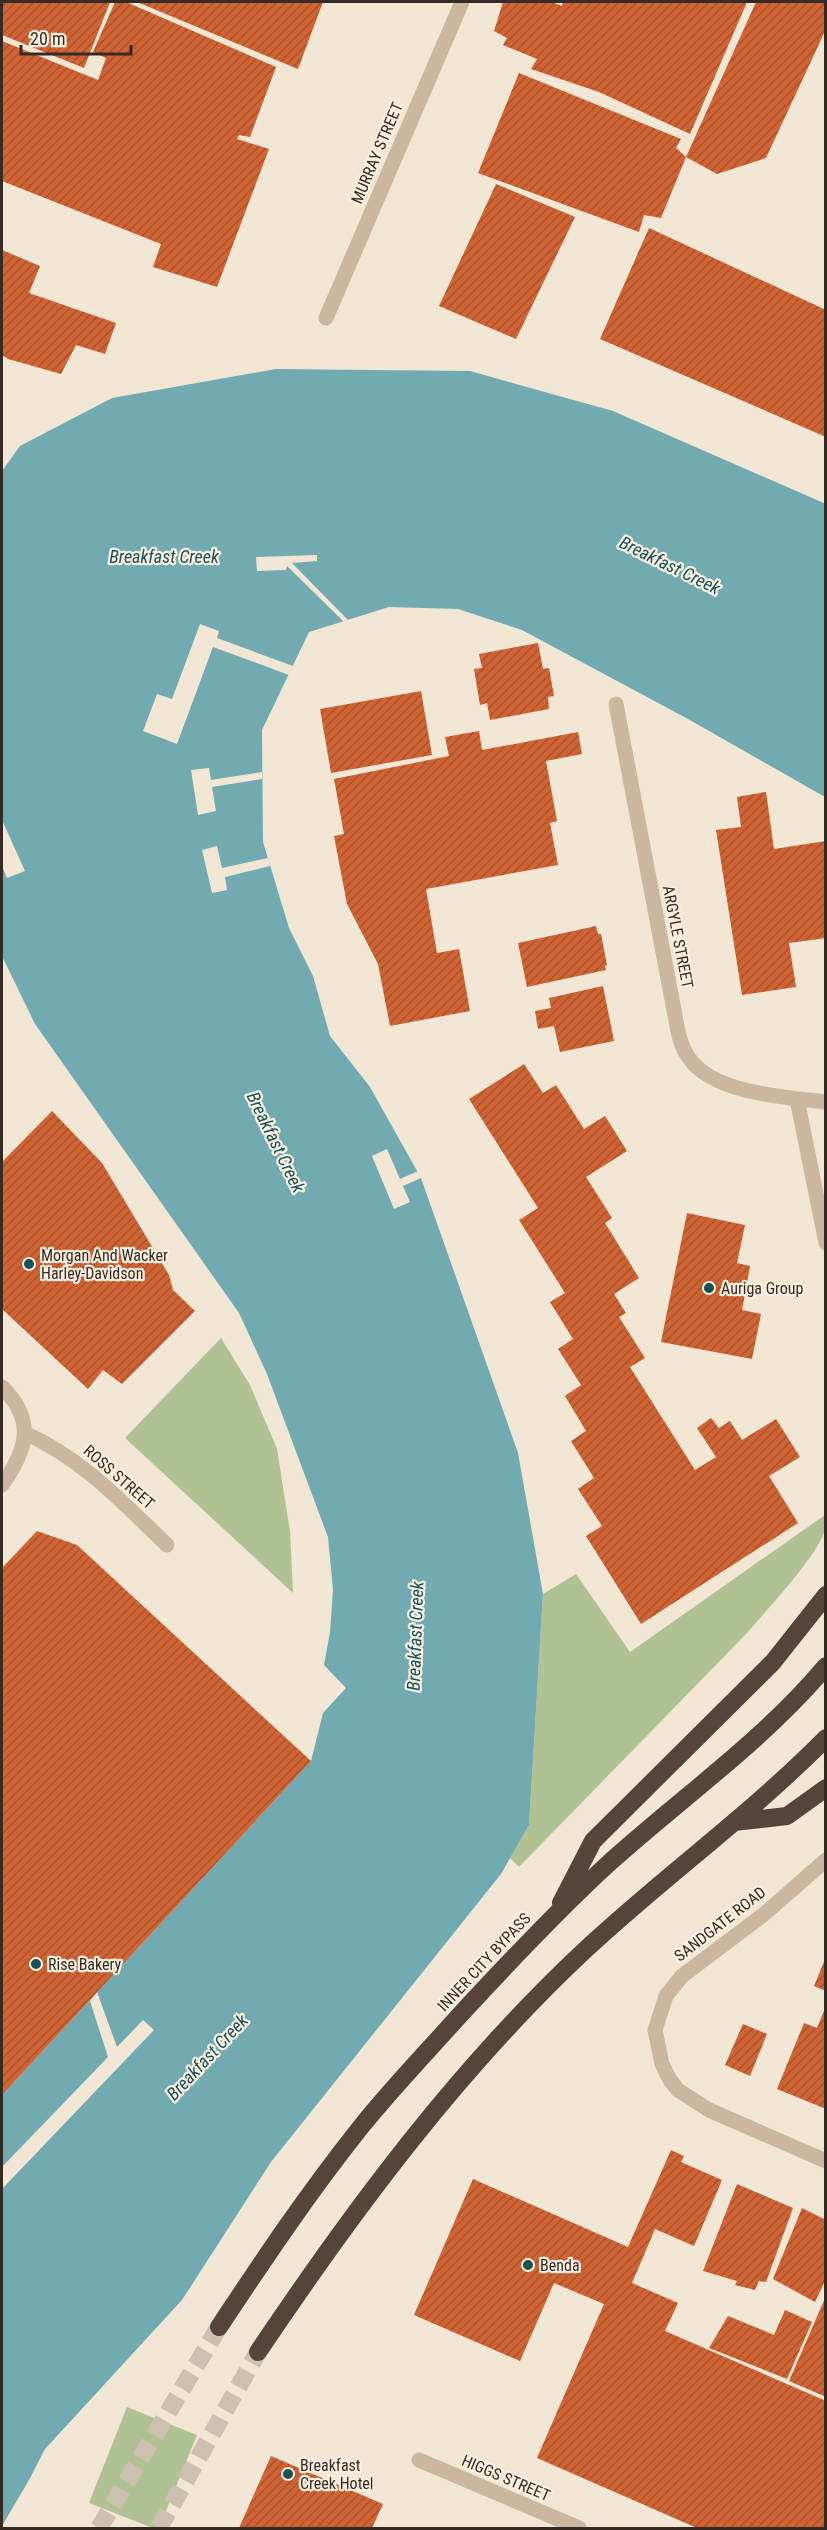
<svg xmlns="http://www.w3.org/2000/svg" width="827" height="2530" font-family="'Roboto Condensed',sans-serif">
<style>
.park{fill:#b0c294}
.water{fill:#71abb1}
.pier{fill:#f2e6d4}
.building{fill:url(#building-hatch)}
.lines{fill:none;stroke-linecap:round;stroke-linejoin:round}
.highway-tunnel{stroke:#ccc0b1;stroke-width:18;stroke-dasharray:18 9;stroke-linecap:butt}
.minor{stroke:#cbb6a0;stroke-width:15}
.highway{stroke:#56443a;stroke-width:18}
.poi-dot{fill:#175058;stroke:#faf0e0;stroke-width:2}
.labels{text-anchor:middle;dominant-baseline:central;stroke-width:4.5;stroke-linejoin:round;paint-order:stroke}
.street-label{font-size:16px;fill:#342a24;stroke:#faf0e0}
.poi-label{font-size:16px;fill:#342a24;stroke:#faf0e0;text-anchor:start}
.water-label{font-size:18px;font-style:italic;fill:#175058;stroke:#faf0e0}
</style>
<defs>
<pattern id="building-hatch" width="6" height="6" patternUnits="userSpaceOnUse" patternTransform="scale(1.5)"><rect width="6" height="6" fill="#d06334"/><path d="M-1 1l2-2M0 6l6-6M5 7l2-2" fill="none" stroke="#aa522c"/></pattern>
</defs>
<rect width="100%" height="100%" fill="#f2e6d4"/>
<path class="park" d="M221,1338L250,1385L277,1449L290,1531L293,1593L125,1438Z
M825,1515C825,1519 826,1525 825,1529C820,1554 764,1613 746,1634L519,1867L510,1858L529,1825L543,1594L576,1574L630,1652Z
M127,2407L197,2435L159,2528H153L89,2503Z"/>
<path class="water" d="M276,369L470,371L613,411L826,504L825,797L688,719L522,630L458,609L389,607L309,632L262,730L263,842L289,928L313,976L330,1036L370,1087L421,1178L518,1453L543,1594L529,1825L501,1874L271,2162L182,2300L45,2449L29,2480L2,2526V2095L311,1761L323,1713L346,1688L324,1665L330,1632L333,1590L328,1537L267,1374L239,1313L35,1024L2,956V471L20,446L112,398Z"/>
<path class="pier" d="M317,555V561L292,563L348,620L343,621L287,566L286,570L257,571L256,557Z
M200,624L219,631L217,638L293,666L289,675L213,647L177,744L143,731L157,694L172,699Z
M209,768L211,780L262,772V779L212,787L216,811L198,815L191,770Z
M2,820L25,871L7,878L2,866Z
M217,846L222,868L268,858L270,866L225,877L227,890L212,893L202,850Z
M387,1149L400,1179L418,1171L421,1178L403,1186L410,1202L394,1209L372,1156Z
M97,1992L117,2047L143,2020L154,2030L2,2189V2167L108,2057L90,2001Z"/>
<path class="building" d="M2,2H110L84,68L2,35Z
M115,2H126L276,67L250,137L239,135L237,139L269,149L217,287L153,267L161,244L2,181V41L98,80L106,58L93,52Z
M137,2H323L298,69Z
M503,2H552L562,6L563,2H747L690,134L599,92L531,69L537,59L503,45L507,38L494,31Z
M756,2H826V29L766,158L717,174L686,157L661,218L644,215L639,232L478,173L519,73L681,139L676,148L686,157Z
M496,184L575,217L516,339L439,306Z
M649,228L826,310V437L600,339Z
M2,250L40,266L29,293L116,323L105,354L76,345L61,374L8,359L2,355Z
M538,643L543,669L549,668L554,696L548,697L549,709L490,720L487,703L480,705L474,669L482,668L479,654Z
M421,691L432,755L331,773L320,709Z
M479,731L482,750L578,732L582,754L546,761L557,821L550,823L558,865L426,889L437,953L459,949L470,1011L390,1026L378,964L347,904L334,836L344,834L334,779L449,756L445,737Z
M766,792L774,849L826,841V938L789,943L796,987L742,995L716,830L741,827L737,797Z
M596,926L598,934H601L607,965L605,966L606,970L527,987L518,943Z
M603,986L614,1041L560,1052L554,1026L538,1029L535,1011L551,1008L549,998Z
M524,1064L543,1093L556,1085L584,1129L605,1116L627,1151L586,1177L612,1218L605,1223L639,1278L614,1294L626,1313L619,1317L645,1358L630,1367L695,1470L716,1457L697,1428L711,1418L719,1428L730,1421L742,1440L776,1419L800,1457L769,1476L798,1523L641,1624L586,1536L602,1526L578,1489L594,1478L571,1441L586,1431L565,1396L581,1385L558,1349L573,1339L550,1302L565,1293L519,1220L538,1208L469,1099Z
M52,1111L102,1163L169,1275L173,1290L195,1311L122,1384L103,1370L88,1389L2,1309V1162Z
M687,1213L745,1225L737,1263L750,1266L742,1310L761,1314L752,1359L661,1342Z
M37,1531L77,1545L311,1761L2,2095V1568Z
M825,1959H826V1991L814,1986Z
M826,2006V2109L777,2089L804,2023L817,2028Z
M743,2024L767,2034L750,2076L725,2065Z
M671,2150L684,2156L681,2162L722,2180L694,2246L655,2229L632,2283L678,2303L665,2331L826,2401V2528H697L537,2458L604,2304L554,2283L520,2361L414,2315L473,2179L628,2247Z
M737,2184L793,2208L766,2282L759,2281L755,2290L735,2285L737,2281L703,2271Z
M802,2208L826,2220V2279L815,2302L773,2279Z
M826,2296V2397L789,2381Z
M785,2310L812,2322L787,2379L709,2348L728,2316L774,2335Z
M271,2456L383,2504L372,2528H239Z"/>
<g class="lines">
<path class="highway-tunnel" d="M99,2528L219,2327
M159,2528L258,2352"/>
<path class="minor" d="M326,318L462,2
M616,704L674,1010C677,1026 679,1044 689,1058C714,1094 785,1097 826,1102
M797,1099L826,1243
M2,1387C36,1420 27,1450 2,1485
M25,1433C84,1460 121,1501 167,1545
M826,1860L763,1915L682,1976L666,1996L655,2030L662,2064L670,2080L678,2090L709,2110L826,2161
M419,2460L579,2528"/>
<path class="highway" d="M734,1822L787,1816L826,1788
M561,1903L593,1841L773,1662L826,1595
M219,2327C264,2259 309,2192 360,2128C391,2089 426,2053 459,2016C507,1964 556,1912 608,1864C681,1798 762,1742 826,1666
M258,2352C354,2209 458,2069 584,1951C662,1878 750,1815 826,1738"/>
</g>
<g class="poi-dot">
<circle cx="29" cy="1264" r="6"/>
<circle cx="709" cy="1288" r="6"/>
<circle cx="36" cy="1964" r="6"/>
<circle cx="528" cy="2265" r="6"/>
<circle cx="288" cy="2474" r="6"/>
</g>
<g class="labels">
<g class="street-label">
<text transform="translate(377 153) rotate(-67)">MURRAY STREET</text>
<text transform="translate(678 937) rotate(79)">ARGYLE STREET</text>
<text transform="translate(119 1477) rotate(41)">ROSS STREET</text>
<text transform="translate(720 1924) rotate(-38)">SANDGATE ROAD</text>
<text transform="translate(484 1962) rotate(-47)">INNER CITY BYPASS</text>
<text transform="translate(506 2478) rotate(23)">HIGGS STREET</text>
</g>
<g class="poi-label">
<text x="41" y="1255">Morgan And Wacker<tspan x="41" dy="18">Harley-Davidson</tspan></text>
<text x="721" y="1288">Auriga Group</text>
<text x="48" y="1964">Rise Bakery</text>
<text x="540" y="2265">Benda</text>
<text x="300" y="2465">Breakfast<tspan x="300" dy="18">Creek Hotel</tspan></text>
</g>
<g class="water-label">
<text x="164" y="556">Breakfast Creek</text>
<text transform="translate(670 565) rotate(26)">Breakfast Creek</text>
<text transform="translate(276 1142) rotate(64)">Breakfast Creek</text>
<text transform="translate(415 1636) rotate(-88)">Breakfast Creek</text>
<text transform="translate(207 2057) rotate(-47)">Breakfast Creek</text>
</g>
</g>
<rect width="827" height="2530" fill="none" stroke="#342a24" stroke-width="6"/>
<path d="M21 45v9h110v-9" fill="none" stroke="#342a24" stroke-width="3"/>
<text x="30" y="45" font-size="18" fill="#342a24" stroke="#faf0e0" stroke-width="4.5" paint-order="stroke">20 m</text>
</svg>
